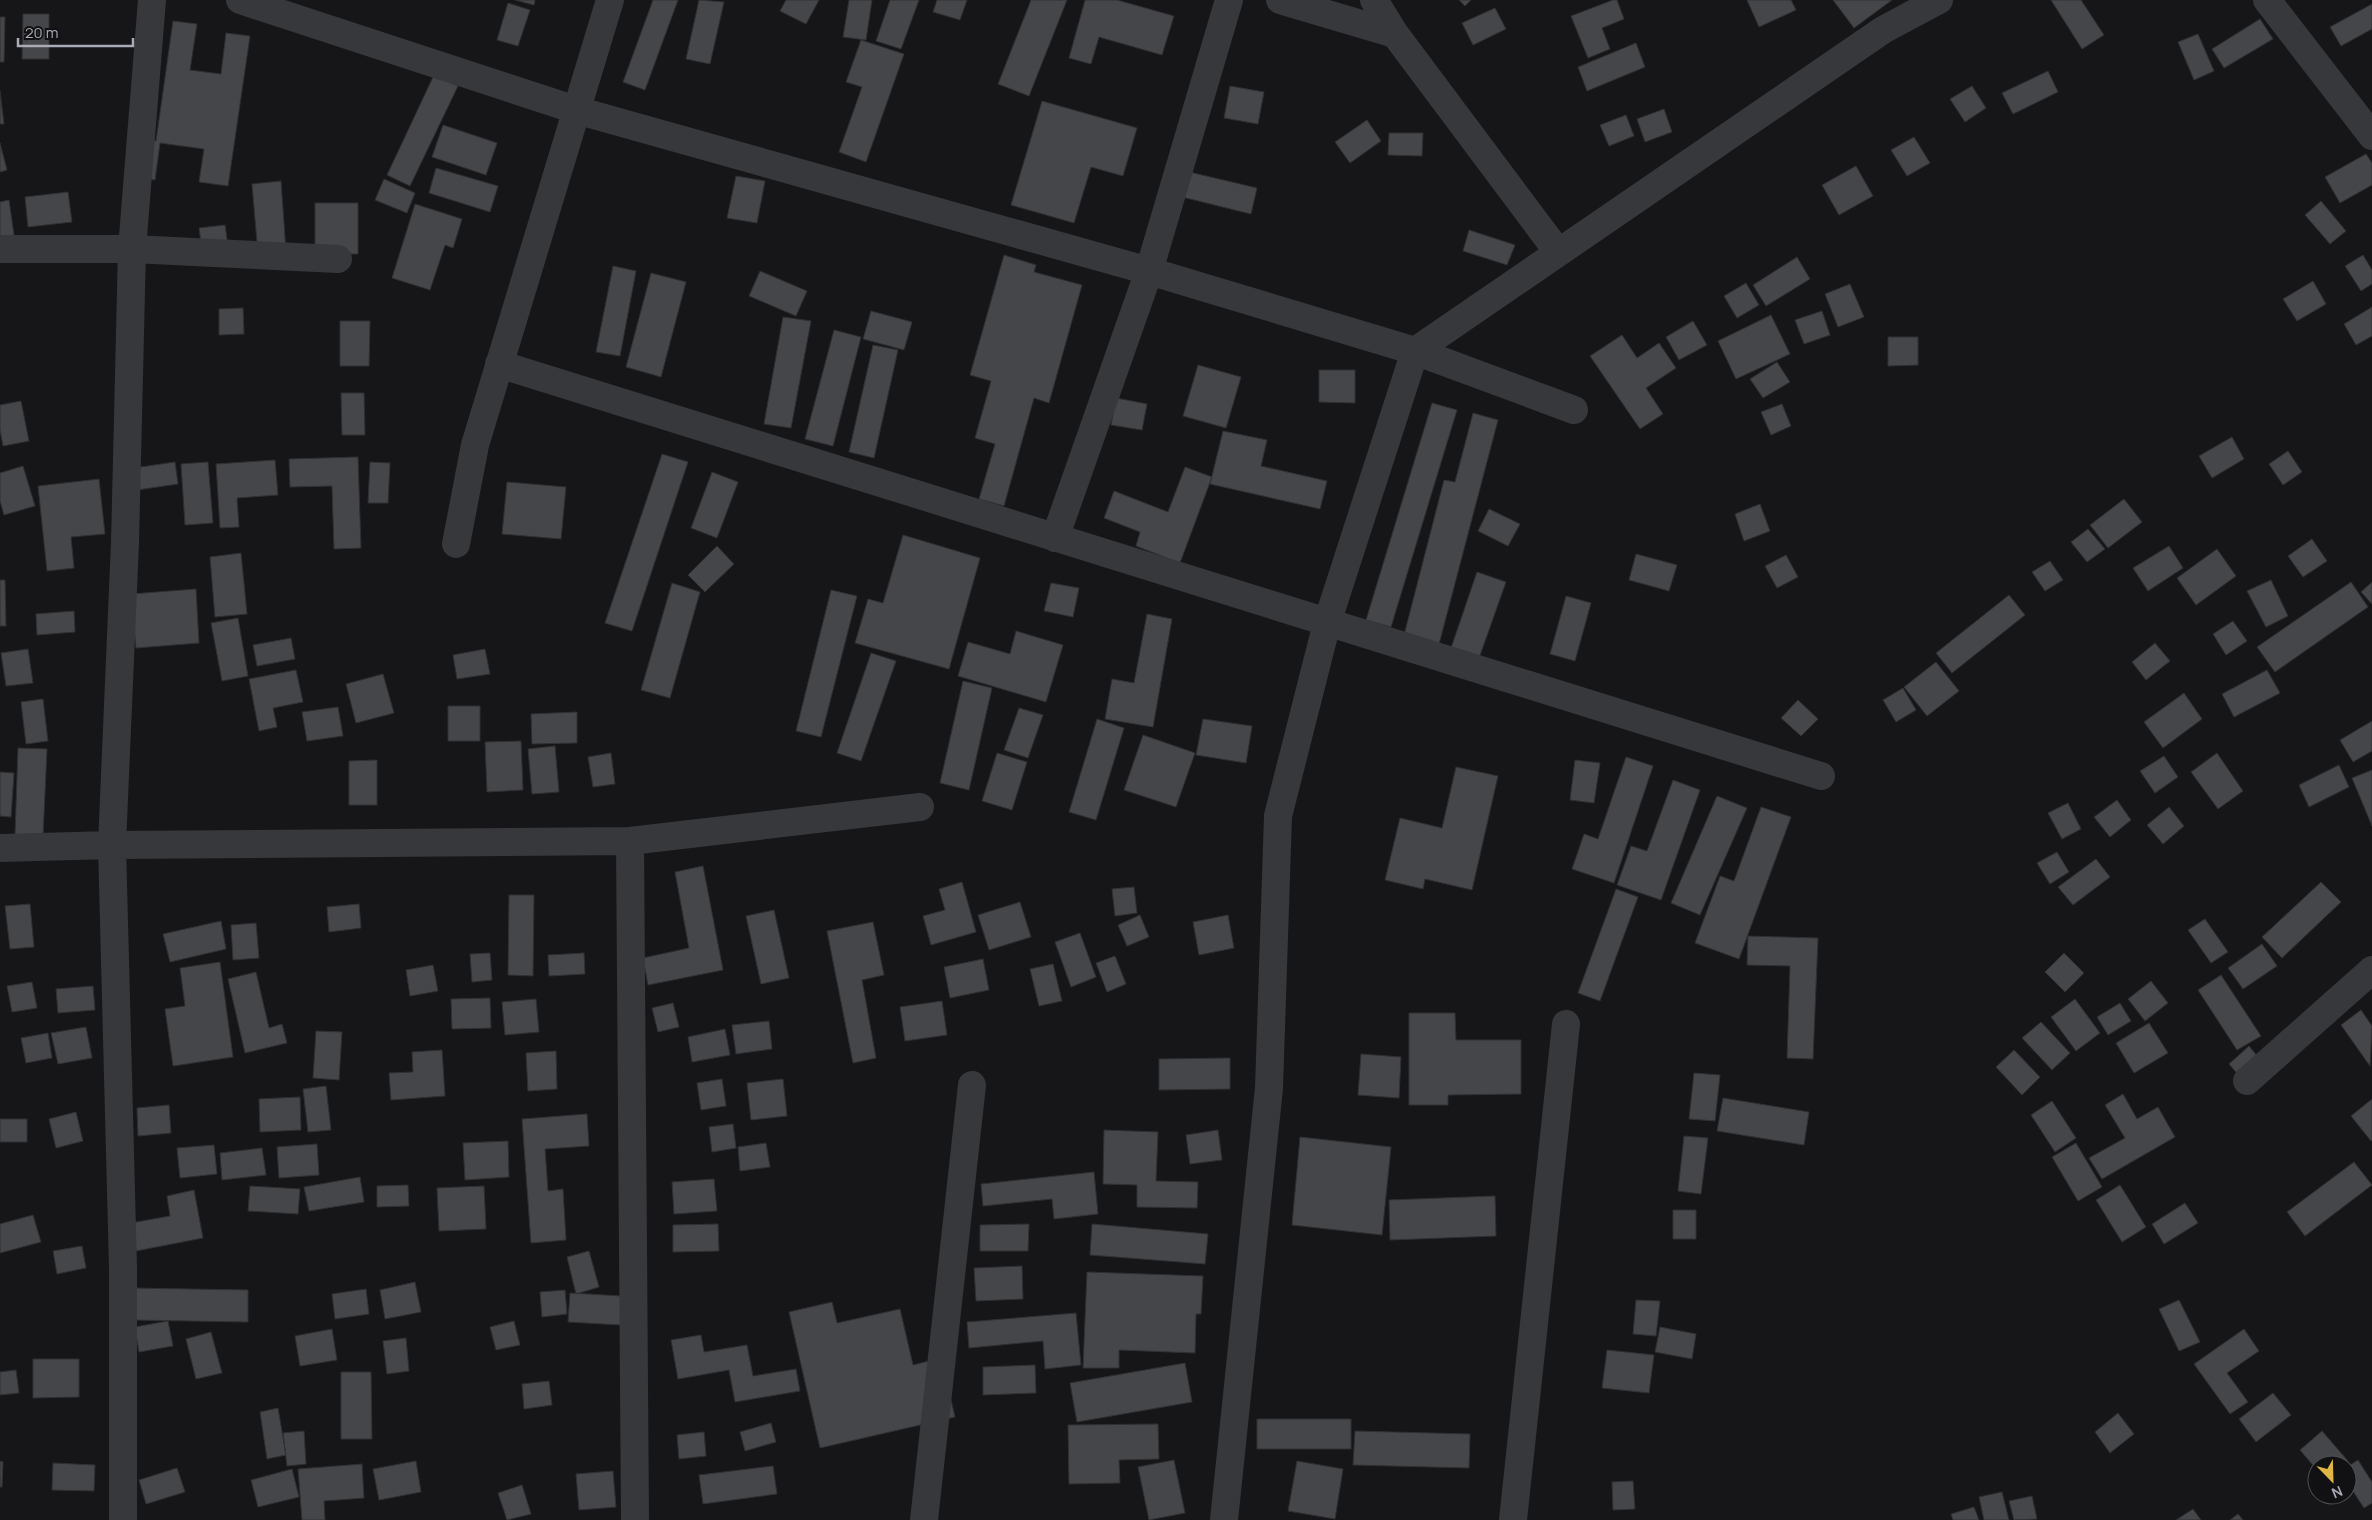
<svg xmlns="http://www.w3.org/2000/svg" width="2372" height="1520" font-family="Manrope,sans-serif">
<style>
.building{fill:#45464a;stroke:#303033}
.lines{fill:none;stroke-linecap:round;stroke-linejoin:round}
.street{stroke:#37383c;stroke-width:28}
</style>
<rect width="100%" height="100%" fill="#161618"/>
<path class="building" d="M515,0H535L534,5Z
M653,0H678L645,90L623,82Z
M699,0L724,2L710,64L686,59Z
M786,0H819L806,24L780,11Z
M849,0H872L866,40L843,37Z
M890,0H919L901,49L876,41Z
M937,0H967L960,20L933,12Z
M1031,0H1067L1029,96L998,84Z
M1085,0H1117L1174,16L1162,55L1099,37L1091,64L1069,58Z
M1459,0H1471L1465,6Z
M1613,0H1617L1624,19L1602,28L1610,49L1588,58L1571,16Z
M1747,0H1791L1796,10L1759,27Z
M1833,0H1892L1854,28Z
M2051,0H2081L2104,35L2082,49Z
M508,3L530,10L518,46L497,40Z
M2372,4V29L2341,46L2330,27Z
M1495,8L1506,29L1473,45L1462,23Z
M23,14H49V59H22Z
M0,17H5L4,62H0Z
M2260,19L2273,39L2224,68L2212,49Z
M173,21L197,24L190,70L221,74L226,33L250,36L228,186L199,182L204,149L160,143L155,180L128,176L134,138L156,141Z
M2198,34L2214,71L2194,80L2178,42Z
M861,40L904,54L866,162L839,152L862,87L846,82Z
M1636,43L1645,67L1587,91L1578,67Z
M2048,71L2058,92L2013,114L2002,93Z
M434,75L458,86L410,186L387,175Z
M1230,86L1264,92L1258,124L1224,118Z
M1972,86L1986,108L1965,122L1950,99Z
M0,91L4,124H0Z
M1042,101L1137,128L1123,176L1091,167L1074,223L1011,205Z
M1664,109L1672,132L1645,142L1637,119Z
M1626,115L1634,136L1609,146L1600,125Z
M1367,120L1381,141L1350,163L1335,142Z
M443,125L497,143L486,175L432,157Z
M1389,133H1423L1422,156L1388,155Z
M1914,137L1930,163L1907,176L1891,150Z
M0,143L7,170L0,172Z
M2366,154L2372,163V185L2340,203L2325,177Z
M1856,166L1873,196L1839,215L1822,185Z
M436,168L498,186L490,212L429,193Z
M1185,171L1257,188L1251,214L1178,196Z
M736,176L765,181L757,223L727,218Z
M384,179L415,193L407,213L375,200Z
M281,181L286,252L258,254L252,184Z
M68,192L72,222L28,227L25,197Z
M9,200L15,242L0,244V202Z
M2321,201L2346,231L2330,244L2305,215Z
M315,203H358V254H315Z
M415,204L462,219L453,248L445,245L430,290L392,278Z
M225,225L229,253L203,256L199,228Z
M1469,230L1515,245L1507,265L1463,251Z
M1004,255L1036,265L1034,272L1082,285L1049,403L1034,398L1004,506L979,499L995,444L975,438L991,381L970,375Z
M2363,255L2372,270V284L2361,291L2345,266Z
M1797,257L1810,279L1766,306L1753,285Z
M613,266L636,271L620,356L596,352Z
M760,271L807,291L796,316L749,296Z
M651,273L686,282L661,377L626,367Z
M2313,281L2326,304L2297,321L2283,299Z
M1746,283L1759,305L1737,318L1724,296Z
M1850,284L1864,317L1838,327L1825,294Z
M2372,307V336L2356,345L2344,324Z
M243,308L244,334L219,335V309Z
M871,311L912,322L904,350L863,339Z
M1822,311L1830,335L1804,344L1795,320Z
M1771,315L1790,354L1736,379L1718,341Z
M783,317L811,321L791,428L764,424Z
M340,321H370L369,366H340Z
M1693,321L1707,345L1679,360L1666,337Z
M834,330L861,337L833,446L805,439Z
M1622,335L1637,358L1659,343L1676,368L1646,388L1663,414L1640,429L1590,356Z
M1888,337H1918V365L1888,366Z
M873,345L898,350L874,458L849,452Z
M1777,362L1790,382L1763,398L1750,379Z
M1198,365L1241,377L1226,428L1183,416Z
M1319,370H1355V403L1319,402Z
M341,393H364L365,435H342Z
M1116,398L1147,404L1142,430L1111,425Z
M21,401L29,441L3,446L0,430V405Z
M1432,403L1457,410L1391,627L1366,620Z
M1782,404L1791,426L1771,435L1761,412Z
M1473,413L1498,420L1438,648L1403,639L1444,480L1455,482Z
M1223,431L1267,440L1261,466L1327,481L1320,509L1210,484Z
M2232,437L2244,459L2212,478L2199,456Z
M2288,451L2302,472L2283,485L2269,464Z
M662,454L688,462L632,631L605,623Z
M358,457L361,548L334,549L332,486L290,487L289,459Z
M275,460L278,495L237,498L239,527L220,528L216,464Z
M175,462L178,484L137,490L134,468Z
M208,462L213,523L185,525L181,464Z
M370,462L390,463L388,503H368Z
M23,466L35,506L4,515L0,501V473Z
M1185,467L1212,477L1180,563L1136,546L1140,532L1104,518L1114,491L1168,512Z
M712,472L738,482L717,538L691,528Z
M99,479L105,534L71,537L74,568L47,571L38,486Z
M507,482L566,487L561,539L502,534Z
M2124,499L2142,522L2108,548L2090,525Z
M1760,504L1770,531L1744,541L1735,514Z
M1489,509L1520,524L1508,546L1478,531Z
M2088,529L2105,549L2087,562L2071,542Z
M903,535L980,558L949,669L855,643L868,599L883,603Z
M2312,539L2327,561L2303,577L2288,556Z
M717,546L734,564L705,592L688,575Z
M2169,546L2183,568L2148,591L2133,568Z
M2217,549L2236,576L2196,605L2177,578Z
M241,553L247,614L215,617L210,557Z
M1636,554L1677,565L1669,591L1629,580Z
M1786,555L1798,577L1777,588L1765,566Z
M2050,561L2063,580L2045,591L2032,572Z
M1477,572L1506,582L1478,661L1450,651Z
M0,580H5L6,626H0Z
M2271,580L2288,616L2266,627L2247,591Z
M2351,582L2368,607L2275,672L2257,647Z
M2372,582V604L2361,592Z
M672,583L700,592L670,698L641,690Z
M1051,583L1079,588L1073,617L1044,611Z
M196,589L199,643L136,648L131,594Z
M831,590L857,596L821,737L796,731Z
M2009,595L2025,615L1952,673L1936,653Z
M1566,596L1591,603L1575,661L1550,654Z
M74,611L75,632L37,635L36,614Z
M1147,614L1172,619L1153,727L1105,719L1112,679L1134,683Z
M238,618L248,676L222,681L211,623Z
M2233,621L2247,641L2226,655L2213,634Z
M1016,631L1063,645L1046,702L958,676L968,642L1010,654Z
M291,638L295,659L257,666L253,645Z
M2155,643L2170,661L2146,680L2132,662Z
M28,649L33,683L6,686L1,653Z
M485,649L490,674L457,679L453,655Z
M871,653L896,661L861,761L837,753Z
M1936,662L1959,691L1927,716L1904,687Z
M296,670L303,702L273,708L277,727L259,731L249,679Z
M2267,670L2280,693L2234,717L2222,694Z
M383,674L394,713L356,723L346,684Z
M963,681L992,688L969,790L940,783Z
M1903,688L1916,710L1896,722L1883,700Z
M2184,693L2202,719L2163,748L2144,722Z
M43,699L48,741L26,744L21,702Z
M1798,700L1818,719L1801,736L1781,718Z
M448,706H480V741H448Z
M338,707L343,736L307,741L302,712Z
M1019,708L1043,715L1028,758L1004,750Z
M577,712V743L532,744L531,714Z
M1097,719L1124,728L1096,820L1069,812Z
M1203,719L1252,726L1246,763L1196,755Z
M2372,721V751L2353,762L2340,740Z
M1143,735L1195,753L1176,807L1124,790Z
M521,741L523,790L487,792L485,742Z
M555,746L559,792L532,794L528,749Z
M18,748L47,749L43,836L15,835Z
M611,753L615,784L593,787L588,757Z
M997,753L1027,762L1012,810L982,801Z
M2217,753L2243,791L2218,809L2191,772Z
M2164,756L2178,777L2155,793L2140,771Z
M1626,757L1653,766L1614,883L1572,869L1584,834L1598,839Z
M377,760V805H349V761Z
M1575,760L1600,763L1594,803L1570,800Z
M2339,765L2349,787L2309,807L2299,785Z
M1456,767L1498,776L1472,890L1425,879L1423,889L1385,880L1400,818L1442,828Z
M2372,770V826L2352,778Z
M0,772L14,773L11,817L0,816Z
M1673,780L1700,790L1661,900L1617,885L1631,846L1647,851Z
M1717,796L1747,808L1700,915L1671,903Z
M2117,800L2131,820L2110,837L2094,817Z
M2068,803L2081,829L2062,839L2048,813Z
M1761,807L1791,817L1739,959L1695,943L1720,876L1734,881Z
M2169,807L2184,826L2163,844L2147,825Z
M2057,852L2069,872L2050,884L2037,863Z
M2096,859L2110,877L2073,905L2058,887Z
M703,866L723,970L648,985L643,958L689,948L675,872Z
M962,882L976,932L931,945L923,916L945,910L939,889Z
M2321,882L2341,902L2282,958L2262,937Z
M1134,887L1137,913L1115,916L1112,889Z
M1616,889L1638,897L1600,1001L1578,993Z
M509,895H534L533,976L508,975Z
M1020,902L1031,937L989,950L978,915Z
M30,904L34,947L10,949L5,906Z
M359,904L361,928L329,932L327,907Z
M774,910L789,978L761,984L746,916Z
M1140,915L1149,937L1127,946L1118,925Z
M1228,915L1234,948L1199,955L1193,922Z
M2205,919L2228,952L2211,963L2188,930Z
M221,921L226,949L170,962L163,934Z
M873,922L884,975L862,980L876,1058L853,1063L827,931Z
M256,923L259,958L233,960L231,925Z
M1080,933L1096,977L1071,987L1055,942Z
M1748,936L1818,938L1813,1059L1787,1058L1790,966L1747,965Z
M2262,944L2277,966L2243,989L2228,968Z
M490,953L492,980L472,982L470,954Z
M584,953L585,974L549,976L548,955Z
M2064,953L2084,973L2065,992L2045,972Z
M1115,956L1126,984L1107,992L1096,963Z
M983,959L989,990L950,998L944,967Z
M220,962L233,1057L173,1066L165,1009L185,1006L180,968Z
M1053,964L1062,1001L1039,1006L1030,969Z
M433,965L438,991L410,996L406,970Z
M256,972L269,1028L282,1024L287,1043L245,1053L228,979Z
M2221,975L2261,1036L2237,1050L2198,990Z
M2151,981L2168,1003L2145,1021L2128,999Z
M32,982L37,1008L12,1012L7,986Z
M93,986L95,1010L58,1013L56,989Z
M490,998L491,1028L452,1029L451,999Z
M536,999L539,1032L505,1035L502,1002Z
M2075,999L2100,1033L2076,1051L2051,1017Z
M942,1001L947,1035L905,1041L900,1007Z
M673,1003L679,1027L658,1032L652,1008Z
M2120,1003L2131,1021L2108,1035L2097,1017Z
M2361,1010L2372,1026L2370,1066L2341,1025Z
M1409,1013H1455L1456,1040H1521V1094L1448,1095V1105H1409Z
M769,1021L772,1049L736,1054L732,1025Z
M2041,1022L2070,1053L2052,1070L2022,1038Z
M2149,1023L2168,1053L2134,1073L2116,1043Z
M86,1027L92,1058L58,1064L51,1033Z
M725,1029L730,1055L692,1062L688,1037Z
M316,1031L342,1032L339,1080L313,1078Z
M48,1033L52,1058L26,1063L21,1038Z
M2249,1046L2262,1062L2242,1079L2229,1064Z
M442,1050L445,1096L391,1100L389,1073L413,1072L412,1052Z
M2014,1050L2040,1077L2022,1095L1996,1067Z
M556,1051L557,1089L528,1091L526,1053Z
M1361,1054L1401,1057L1399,1098L1358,1095Z
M1230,1058V1089L1159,1090V1059Z
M1694,1073L1720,1075L1715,1121L1689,1119Z
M722,1079L726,1106L701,1110L697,1083Z
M783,1079L787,1116L751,1120L747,1083Z
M326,1086L331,1130L308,1132L303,1089Z
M2123,1094L2137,1119L2158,1107L2175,1137L2102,1179L2089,1158L2125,1138L2105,1105Z
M300,1097L301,1130L260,1132L259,1099Z
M1723,1098L1809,1112L1804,1145L1717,1131Z
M2372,1099V1140L2371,1141L2351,1116Z
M2052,1101L2076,1138L2055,1152L2031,1115Z
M169,1105L171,1133L138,1136L137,1108Z
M76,1112L83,1141L56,1148L49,1119Z
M587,1114L589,1146L545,1149L548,1191L563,1189L566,1240L531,1243L522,1119Z
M0,1119H27V1142H0Z
M733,1124L736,1148L712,1152L709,1127Z
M1104,1130L1158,1132L1156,1181L1198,1182L1197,1208L1137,1207V1185L1103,1184Z
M1218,1130L1222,1160L1190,1164L1186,1135Z
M1684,1136L1708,1138L1701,1194L1678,1191Z
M1300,1137L1391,1147L1382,1235L1292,1225Z
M508,1141L509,1177L465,1180L463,1143Z
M766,1143L770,1167L740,1171L738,1147Z
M2076,1143L2102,1187L2078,1201L2052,1157Z
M317,1144L319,1175L279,1178L277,1147Z
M214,1145L217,1174L180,1178L177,1148Z
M262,1148L266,1175L222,1180L220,1153Z
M2354,1162L2372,1185L2305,1236L2287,1212Z
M1094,1172L1098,1214L1054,1219L1052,1199L983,1206L981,1184Z
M360,1177L364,1202L309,1211L304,1187Z
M714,1179L717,1211L674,1214L672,1182Z
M408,1185L409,1206L377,1207V1186Z
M2120,1185L2146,1227L2122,1242L2096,1200Z
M250,1186L300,1189L298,1214L248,1211Z
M484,1186L486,1229L439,1231L437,1188Z
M194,1190L203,1238L136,1251L131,1223L170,1216L167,1196Z
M1495,1196L1496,1236L1390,1240L1389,1200Z
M2185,1203L2198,1223L2164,1244L2152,1224Z
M1673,1210H1696V1239H1673Z
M33,1215L41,1242L0,1253V1224Z
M718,1224L719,1251L673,1252V1225Z
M1029,1224L1028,1251H980V1225Z
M1092,1224L1208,1234L1205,1264L1090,1255Z
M82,1246L86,1268L57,1274L53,1251Z
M589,1251L599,1287L576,1294L567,1257Z
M1022,1266L1023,1299L976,1301L974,1268Z
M1087,1272L1203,1276L1201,1314H1196L1195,1353L1119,1350V1368H1083Z
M415,1282L421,1312L385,1319L380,1290Z
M132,1288L248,1290V1322L132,1320Z
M366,1289L369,1314L335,1319L332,1294Z
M565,1290L567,1314L542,1317L540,1292Z
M570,1293L622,1296L621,1325L568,1322Z
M1636,1300L1660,1301L1656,1336L1633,1334Z
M2179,1300L2200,1342L2179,1351L2159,1309Z
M832,1302L837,1323L900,1309L913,1365L941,1358L955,1417L820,1448L789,1312Z
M1076,1313L1081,1365L1045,1369L1043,1341L969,1348L967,1322Z
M168,1321L173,1346L139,1352L135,1327Z
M514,1321L520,1345L496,1350L490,1327Z
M1660,1327L1696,1334L1692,1359L1655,1352Z
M332,1329L337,1360L300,1366L295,1336Z
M2244,1329L2259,1351L2227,1373L2248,1402L2230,1414L2194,1364Z
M211,1332L222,1373L196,1379L186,1339Z
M701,1335L704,1352L747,1345L753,1376L796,1369L800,1391L735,1402L729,1370L678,1379L671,1340Z
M406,1338L409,1371L387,1374L383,1341Z
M1607,1350L1654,1355L1649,1393L1602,1388Z
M33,1359H79V1397L33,1398Z
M1185,1363L1192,1402L1077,1422L1070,1383Z
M1035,1365L1036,1393L983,1395V1367Z
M16,1370L19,1393L0,1395V1372Z
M341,1372H371L372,1439H341Z
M549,1381L552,1405L524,1409L522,1384Z
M2273,1393L2291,1415L2256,1442L2239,1419Z
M278,1408L286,1455L267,1459L260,1412Z
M2118,1413L2134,1434L2110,1453L2095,1432Z
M1257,1419H1351V1449H1257Z
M771,1423L776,1442L745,1451L740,1432Z
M1158,1424L1159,1459L1119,1460L1120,1483L1069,1484L1068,1425Z
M304,1431L306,1464L287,1466L283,1433Z
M1355,1431L1470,1434L1469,1468L1353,1465Z
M2322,1431L2348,1461L2343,1465H2317V1470L2300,1450Z
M704,1432L706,1456L679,1459L677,1435Z
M1174,1460L1185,1513L1149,1520L1138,1467Z
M2358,1460L2372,1482V1503L2364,1508L2347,1482V1467Z
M0,1461L3,1462L2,1487H0Z
M416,1461L421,1492L379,1500L373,1469Z
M1297,1461L1343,1469L1335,1519L1288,1511Z
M53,1463L95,1465L94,1491L52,1490Z
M362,1464L364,1498L324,1501L325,1520H302L298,1469Z
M773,1466L777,1494L703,1504L699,1475Z
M177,1468L185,1492L146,1504L139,1480Z
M292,1469L299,1497L258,1507L251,1480Z
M613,1471L616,1507L579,1510L576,1474Z
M1633,1481L1635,1509L1613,1510L1612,1482Z
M522,1485L531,1514L507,1520L498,1493Z
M2002,1492L2009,1520H1984L1979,1497Z
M2032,1496L2037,1519L2014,1520L2009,1501Z
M1974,1507L1979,1520H1953L1951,1514Z
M2193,1509L2201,1520H2176Z
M2238,1514L2243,1520H2230Z"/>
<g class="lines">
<path class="street" d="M240,0L576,110L1149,271L1415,351L1574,410
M1280,0L1395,34
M1374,0L1395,34L1558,252
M2267,0L2372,136
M0,249H132L338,259
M499,364L1821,776
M1055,538L1149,271L1229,0
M456,544L475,445L610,0
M630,841L635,1520
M0,848L112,845L630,841L920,807
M2247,1081L2372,970
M123,1520V1268L112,845L125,543L132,249L152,0
M924,1520L972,1085
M1224,1520L1269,1088L1278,816L1327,623L1415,351L1883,30L1939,0
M1513,1520L1566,1024"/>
</g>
<g transform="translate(2332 1480) rotate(157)"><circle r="24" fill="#111113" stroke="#4e4f54"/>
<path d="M0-4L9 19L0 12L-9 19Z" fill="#dfb546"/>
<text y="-8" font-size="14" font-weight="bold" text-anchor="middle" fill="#a9acb6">N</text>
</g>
<path d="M18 38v8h115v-8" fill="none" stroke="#a9acb6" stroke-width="2.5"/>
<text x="25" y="38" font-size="15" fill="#a9acb6" stroke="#111113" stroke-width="4" paint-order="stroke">20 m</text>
</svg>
